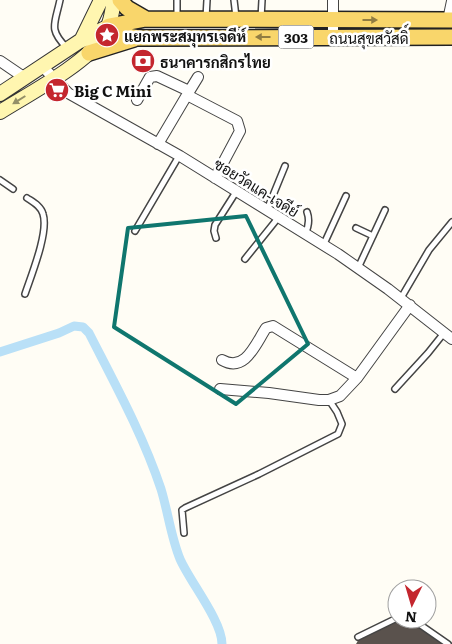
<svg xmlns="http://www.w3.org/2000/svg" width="452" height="644" font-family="Literata,Sarabun,serif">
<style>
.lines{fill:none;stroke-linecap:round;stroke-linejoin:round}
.canal{stroke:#b9e0f7;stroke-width:9}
.building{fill:#5a524d}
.lane-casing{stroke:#444;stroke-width:8}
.street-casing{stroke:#444;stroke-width:12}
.secondary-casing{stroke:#333;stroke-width:16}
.primary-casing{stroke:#222;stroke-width:18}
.lane{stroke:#fff;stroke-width:5}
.street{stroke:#fff;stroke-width:10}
.secondary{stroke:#fff6b0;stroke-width:14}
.primary{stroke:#f9d66b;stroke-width:15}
.oneway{fill:#917d42}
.oneway2{fill:#948f68}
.marked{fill:none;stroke:#0f766e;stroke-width:4;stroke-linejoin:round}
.labels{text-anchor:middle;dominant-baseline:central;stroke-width:5;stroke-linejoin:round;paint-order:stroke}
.shield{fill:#fff;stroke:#585858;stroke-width:1}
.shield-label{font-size:14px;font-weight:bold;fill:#111}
.poi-label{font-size:15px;font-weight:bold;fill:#111;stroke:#fff;text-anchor:start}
.street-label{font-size:15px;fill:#111;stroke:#fff}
</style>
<rect width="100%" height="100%" fill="#fffdf5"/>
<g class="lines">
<path class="canal" d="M0,352L59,333L74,326L83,327L89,333C115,384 143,435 161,489C168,512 171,537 180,559C190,582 222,621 222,644"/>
</g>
<path class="building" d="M399,619H409L446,644H356L359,639Z"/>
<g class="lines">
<g class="lane-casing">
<path id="lane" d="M60,0C55,24 48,29 67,48
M177,0V18
M234,0L236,17
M206,18L207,0
M261,18L262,0
M0,180L13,189
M267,210L285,166
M356,228L373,236
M135,231L179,156
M305,234C309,226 310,220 307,212
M216,238L214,231L215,225L236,192
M323,246L346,196
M245,259L278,218
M358,268L385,210
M25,294C31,276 49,232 43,214C41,206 33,202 27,198
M401,298L429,250L452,222
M395,389L428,353L444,333
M184,533L182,510L185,508L259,474L338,434L342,424L337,412L329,400
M412,619L448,644
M358,637L397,618"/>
</g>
<g class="street-casing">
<path id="street" d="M448,20L452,1
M333,37V0
M0,61L25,78
M43,67L68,93L180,156L338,254L388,289L452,339
M187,95L198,77
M137,100L150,77L157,76L189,91
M158,144L187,95L237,121L240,131L215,178
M222,360C245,373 255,345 266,328L273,326L357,378
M220,389L269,393L319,400H329L340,396L357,378L410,305"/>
</g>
<g class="secondary-casing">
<path id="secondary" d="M81,41L101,0
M0,94L80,41L109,26
M0,112C27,95 87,63 103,37C110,26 112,13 114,0"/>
</g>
<g class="primary-casing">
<path id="primary" d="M120,0L127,8L146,19
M452,20L146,19L109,26L119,35L140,38L452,37
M89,53L134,39"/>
</g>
<use href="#lane" class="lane"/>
<use href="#street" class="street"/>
<use href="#secondary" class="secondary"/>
<use href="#primary" class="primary"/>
</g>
<defs><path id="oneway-solid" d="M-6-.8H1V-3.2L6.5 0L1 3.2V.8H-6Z" transform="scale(1.25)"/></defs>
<g class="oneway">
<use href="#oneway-solid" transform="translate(370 20)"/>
<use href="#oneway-solid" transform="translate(263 37) rotate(180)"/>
</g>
<use class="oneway2" href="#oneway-solid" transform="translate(19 100) rotate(148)"/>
<path class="marked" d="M246,216L308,344L236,404L114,327L128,228Z"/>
<defs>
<g id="sight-disc" transform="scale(1.25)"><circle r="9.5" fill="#c4262e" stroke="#fff"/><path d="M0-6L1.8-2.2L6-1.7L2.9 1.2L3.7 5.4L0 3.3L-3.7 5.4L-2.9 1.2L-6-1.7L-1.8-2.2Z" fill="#fff"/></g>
<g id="bank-disc" transform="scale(1.25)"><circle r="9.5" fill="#c4262e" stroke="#fff"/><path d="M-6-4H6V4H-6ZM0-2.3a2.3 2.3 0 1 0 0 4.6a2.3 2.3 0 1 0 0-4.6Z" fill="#fff"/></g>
<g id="supermarket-disc" transform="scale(1.25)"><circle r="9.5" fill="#c4262e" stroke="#fff"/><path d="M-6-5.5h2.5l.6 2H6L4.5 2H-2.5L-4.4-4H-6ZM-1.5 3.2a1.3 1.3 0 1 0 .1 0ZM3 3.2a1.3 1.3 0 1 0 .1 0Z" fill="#fff"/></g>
</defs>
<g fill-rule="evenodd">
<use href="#sight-disc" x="107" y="35"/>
<use href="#bank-disc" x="143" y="61"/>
<use href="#supermarket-disc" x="57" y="90"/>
</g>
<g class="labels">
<rect class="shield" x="278.5" y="25.5" width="35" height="23" rx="4"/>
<g class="shield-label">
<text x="296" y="37">303</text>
</g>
<g class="poi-label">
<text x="124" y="35">แยกพระสมุทรเจดีห์</text>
<text x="160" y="61">ธนาคารกสิกรไทย</text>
<text x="74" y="90">Big C Mini</text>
</g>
<g class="street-label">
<text x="369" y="37">ถนนสุขสวัสดิ์</text>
<text transform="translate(257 187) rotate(32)">ซอยวัดแค-เจดีย์</text>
</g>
</g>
<g transform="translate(412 604) rotate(185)"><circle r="24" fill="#ffffff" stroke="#a0a0a0"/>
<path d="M0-4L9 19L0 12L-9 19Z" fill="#c4262e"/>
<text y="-8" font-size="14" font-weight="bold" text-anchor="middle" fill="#111111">N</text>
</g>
</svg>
